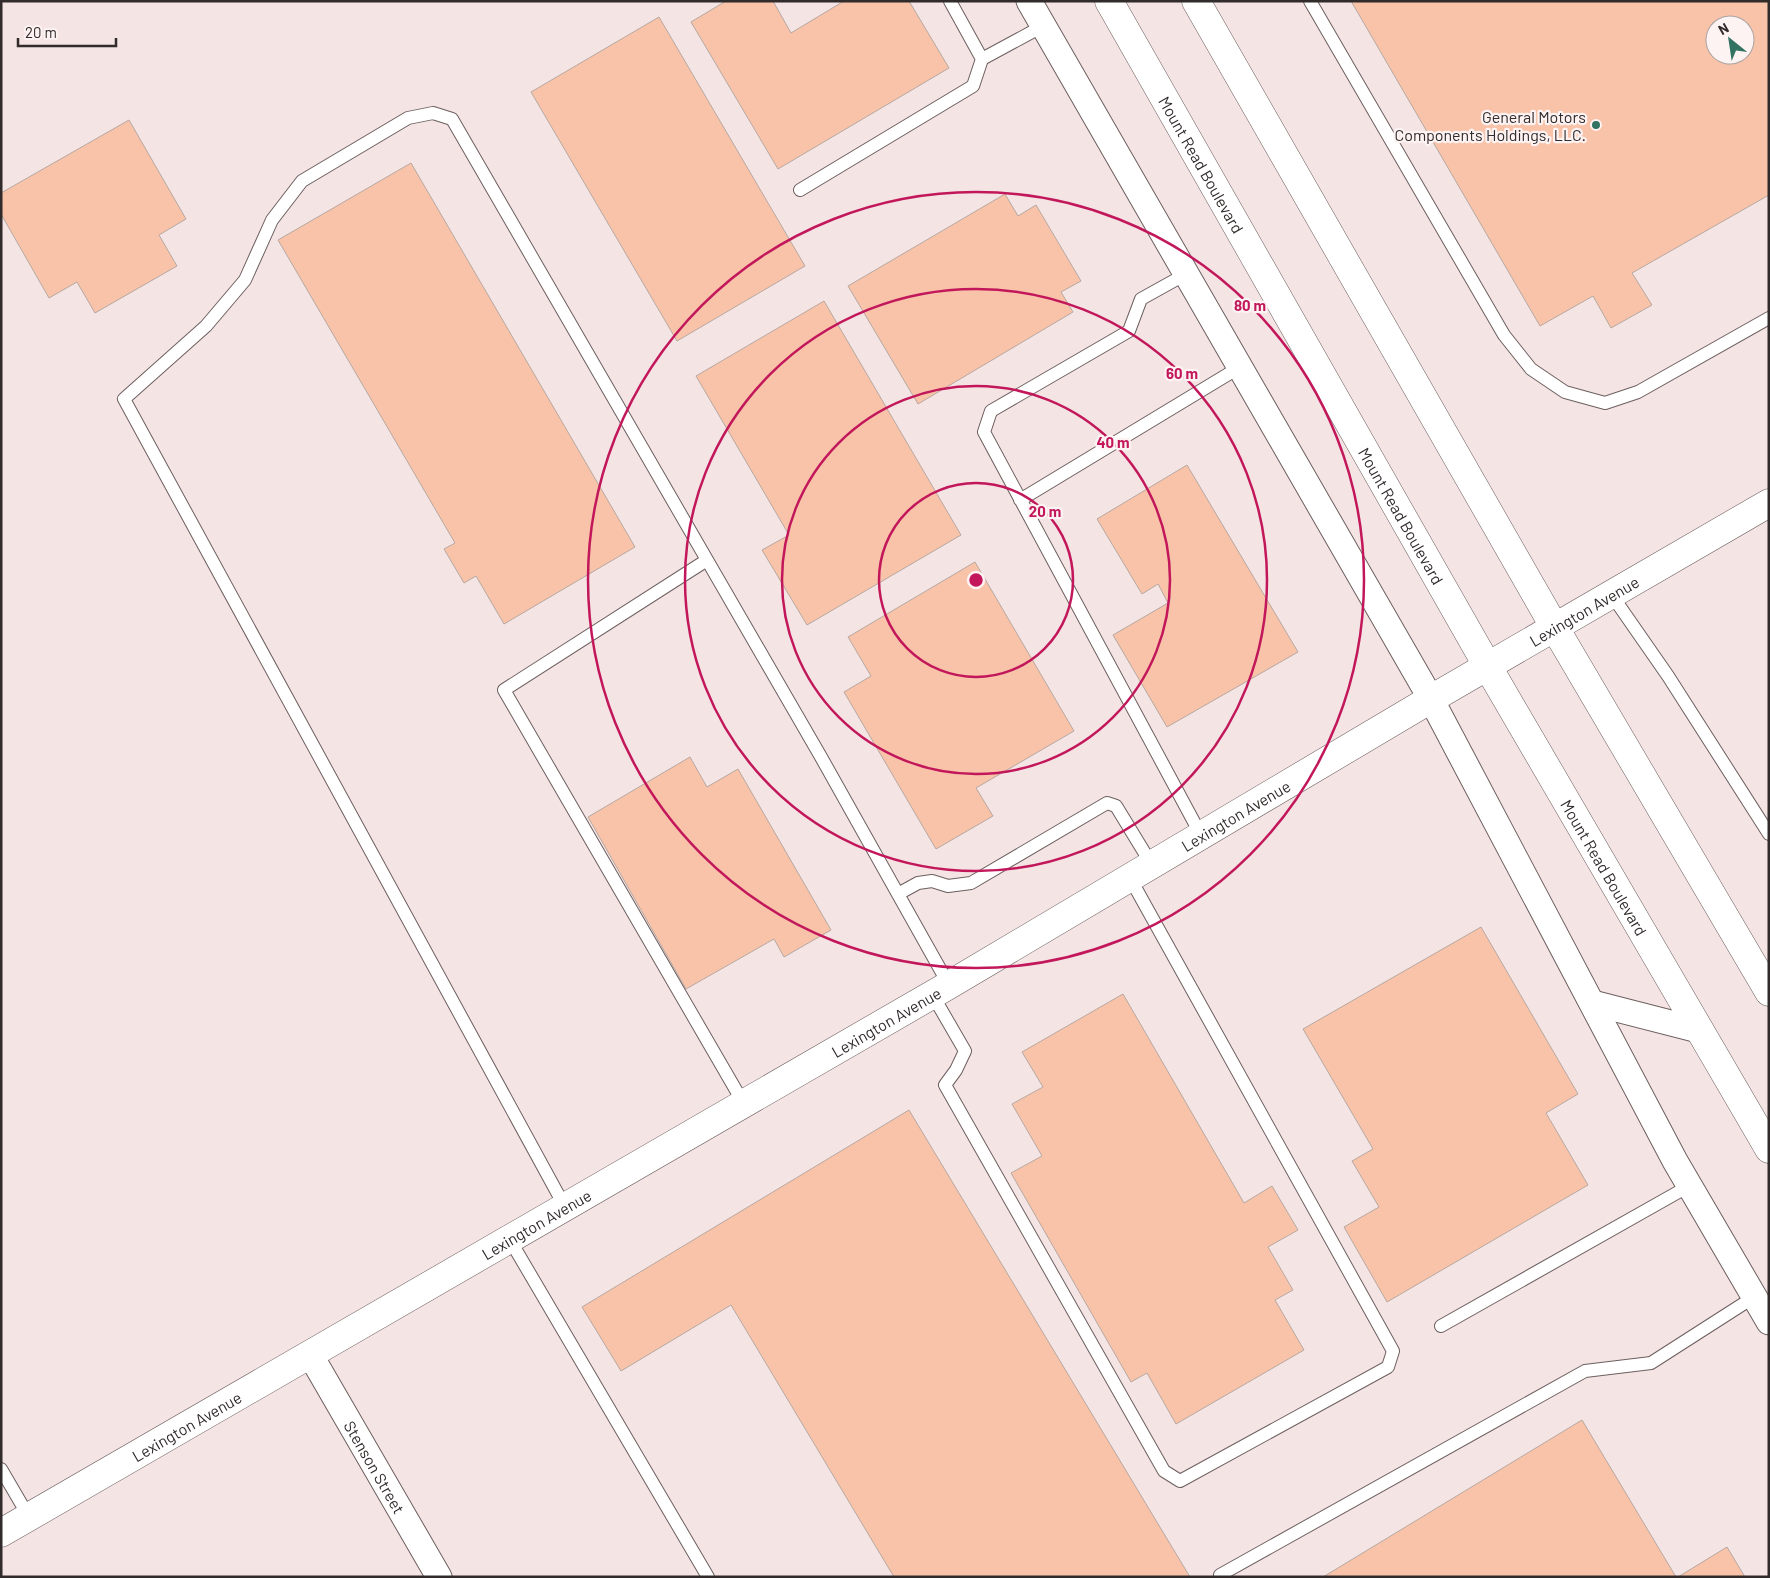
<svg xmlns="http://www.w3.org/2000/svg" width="1770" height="1578" font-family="Barlow,sans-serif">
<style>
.building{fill:#f8c3a8;stroke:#b6a8a1;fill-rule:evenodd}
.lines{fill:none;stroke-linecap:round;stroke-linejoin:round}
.service-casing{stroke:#6d5f5f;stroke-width:14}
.minor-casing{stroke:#6d5f5f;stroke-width:27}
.secondary-casing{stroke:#6d5f5f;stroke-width:29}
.service{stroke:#fff;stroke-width:12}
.minor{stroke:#fff;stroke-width:25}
.secondary{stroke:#fff;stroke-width:28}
.ring{fill:none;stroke:#c2185b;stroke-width:2.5}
.poi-dot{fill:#327260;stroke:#fdf3f3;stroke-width:2}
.labels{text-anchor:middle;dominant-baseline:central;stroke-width:4.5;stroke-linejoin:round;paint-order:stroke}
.poi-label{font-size:16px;fill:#312b2b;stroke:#fdf3f3;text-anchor:end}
.street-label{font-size:16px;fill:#312b2b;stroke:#fdf3f3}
.centre{fill:#c2185b;stroke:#fdf3f3;stroke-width:2.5}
.ring-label{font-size:15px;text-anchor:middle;font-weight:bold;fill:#c2185b;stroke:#fdf3f3;stroke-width:4.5;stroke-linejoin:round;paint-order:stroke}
</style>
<rect width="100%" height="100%" fill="#f5e4e4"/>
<path class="building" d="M726,1H773L791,33L844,1H909L949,68L778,169L691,22Z
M1351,1H1769V195L1632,273L1652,305L1611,328L1593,296L1540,326ZM1715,25H1745V55H1715Z
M659,17L805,266L677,341L531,92Z
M129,120L186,219L159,235L177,266L95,313L77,282L49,298L1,214V193Z
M411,163L635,547L504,624L476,576L464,583L444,549L455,543L278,240Z
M1005,194L1018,216L1036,205L1081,281L1061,292L1073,312L918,404L848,286Z
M824,301L961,535L807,625L762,550L789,535L696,376Z
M1187,465L1298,652L1167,727L1113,635L1168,603L1158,584L1142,594L1097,519Z
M975,562L1074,731L976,788L993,816L936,849L844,692L871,676L848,637Z
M690,757L707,787L738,769L831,930L784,957L774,939L686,989L588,817Z
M1481,927L1578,1094L1546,1113L1588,1185L1387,1302L1344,1227L1379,1207L1352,1161L1373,1149L1303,1029Z
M1123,994L1244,1203L1272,1186L1298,1230L1268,1247L1293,1290L1275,1300L1304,1350L1176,1424L1147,1373L1131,1382L1011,1173L1042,1156L1012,1104L1043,1087L1022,1052Z
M909,1110L1190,1577H894L731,1305L621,1371L582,1307Z
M1582,1420L1676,1577H1323Z
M1727,1547L1745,1577H1678Z"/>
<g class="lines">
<g class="service-casing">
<path id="service" d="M1310,1L1504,335L1531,369L1565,392L1605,403L1638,392L1769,318
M982,59L1043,26
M800,190L973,86L982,59L950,1
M1186,274L1141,299L1129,331L991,411L984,432L1201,835
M1020,500L1240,367
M707,560L504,690L744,1104
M1611,594L1668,676L1769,834
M898,894L918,883L932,881L948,886L971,883L1107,803L1116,806L1152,865
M932,994L965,1051L956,1070L945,1085L1164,1471L1180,1481L1388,1367L1393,1351L1130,878
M565,1207L124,399L206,326L245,280L272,220L302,181L408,118L433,113L452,119L821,757L949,985
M510,1240L708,1577
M1441,1326L1689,1186
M1,1469L29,1517
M1220,1575L1585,1371L1651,1363L1754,1297"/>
</g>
<g class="minor-casing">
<g id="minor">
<path d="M1029,1L1431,699L1675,1161L1769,1322"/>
<path d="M1593,1003L1698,1030"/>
<path id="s1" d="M311,1356L439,1577"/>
</g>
</g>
<g class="secondary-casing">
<g id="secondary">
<path id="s2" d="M1109,1L1488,667L1769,1149"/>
<path d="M1196,1L1555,628L1769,992"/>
<path id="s3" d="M1,1533L949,985L1431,699L1769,503"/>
</g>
</g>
<use href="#service" class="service"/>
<use href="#minor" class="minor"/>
<use href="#secondary" class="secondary"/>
</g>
<g class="ring">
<circle cx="976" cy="580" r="97"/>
<circle cx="976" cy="580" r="194"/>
<circle cx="976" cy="580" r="291"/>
<circle cx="976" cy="580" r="388"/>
</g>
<circle class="poi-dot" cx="1596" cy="125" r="5"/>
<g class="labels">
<g class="poi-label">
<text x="1586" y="116">General Motors<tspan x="1586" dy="18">Components Holdings, LLC.</tspan></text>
</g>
<g class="street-label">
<text stroke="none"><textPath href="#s2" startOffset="188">Mount Read Boulevard</textPath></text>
<text stroke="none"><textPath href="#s2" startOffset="592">Mount Read Boulevard</textPath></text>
<text stroke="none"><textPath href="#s3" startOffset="1832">Lexington Avenue</textPath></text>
<text stroke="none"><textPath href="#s3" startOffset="1428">Lexington Avenue</textPath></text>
<text stroke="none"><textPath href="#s2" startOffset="998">Mount Read Boulevard</textPath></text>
<text stroke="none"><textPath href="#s3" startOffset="1022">Lexington Avenue</textPath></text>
<text stroke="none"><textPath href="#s3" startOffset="618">Lexington Avenue</textPath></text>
<text stroke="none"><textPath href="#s3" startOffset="214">Lexington Avenue</textPath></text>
<text stroke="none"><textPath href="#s1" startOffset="128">Stenson Street</textPath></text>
</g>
</g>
<circle cx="976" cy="580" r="8" class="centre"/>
<g class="ring-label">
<text x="1250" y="311">80 m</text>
<text x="1182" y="379">60 m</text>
<text x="1113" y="448">40 m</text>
<text x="1045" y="517">20 m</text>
</g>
<rect width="1770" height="1578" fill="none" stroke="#312b2b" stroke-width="5"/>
<g transform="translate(1730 40) rotate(330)"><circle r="24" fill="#fdf3f3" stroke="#aba3a3"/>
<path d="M0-4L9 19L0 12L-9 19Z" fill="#327260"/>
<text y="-8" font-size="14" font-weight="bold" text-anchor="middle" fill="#312b2b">N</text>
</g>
<path d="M18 38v8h98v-8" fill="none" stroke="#312b2b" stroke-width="2.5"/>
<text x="25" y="38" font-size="15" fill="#312b2b" stroke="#fdf3f3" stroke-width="4" paint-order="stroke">20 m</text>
</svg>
